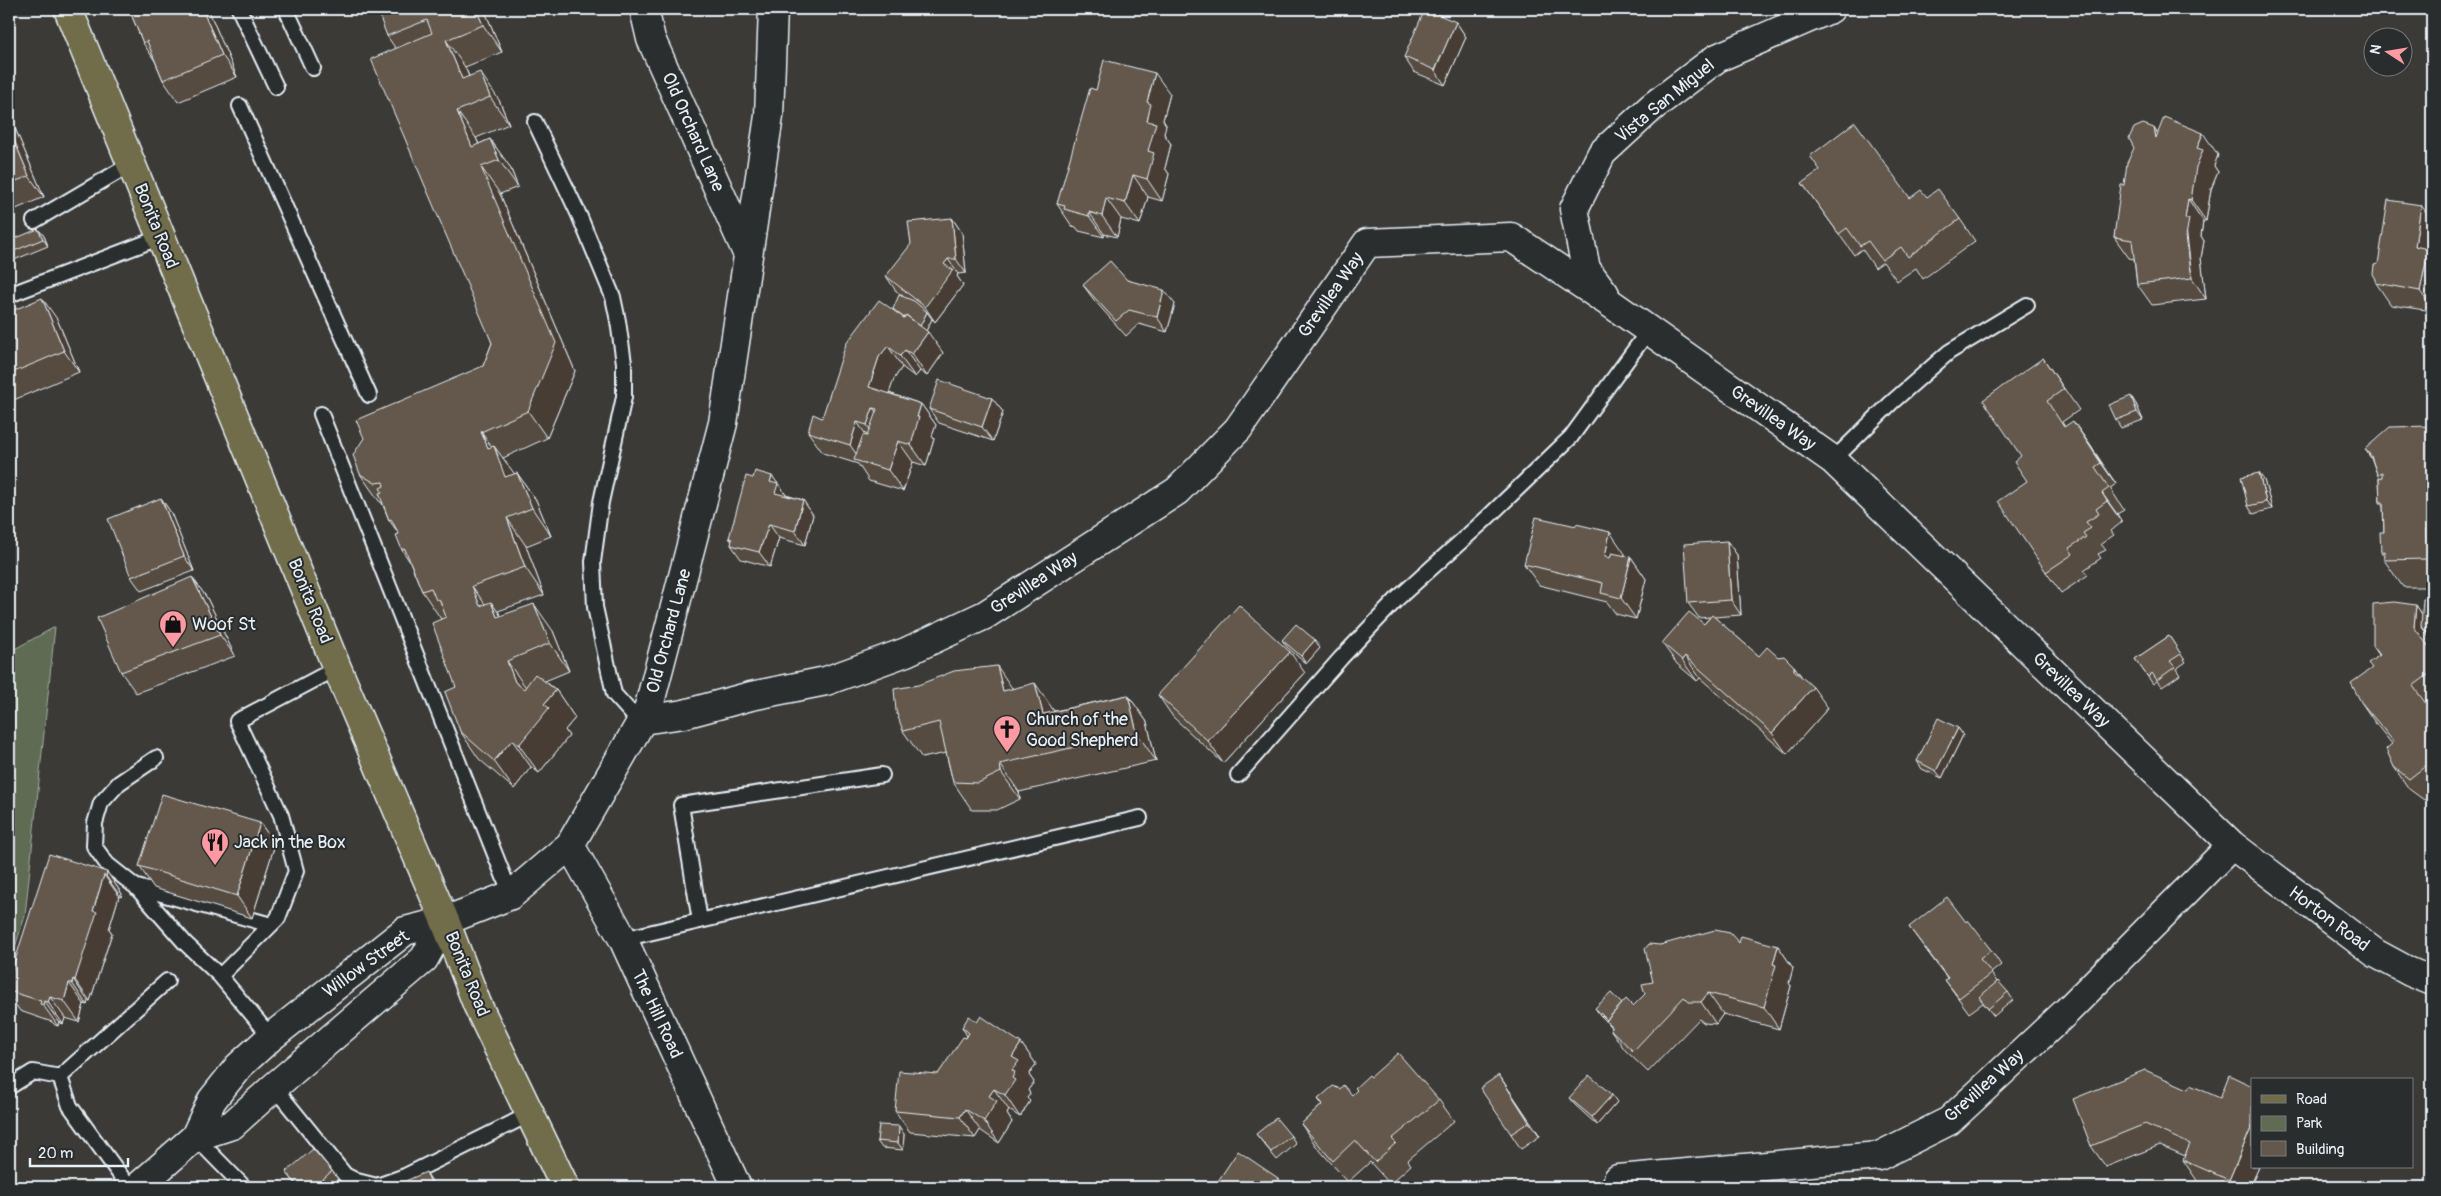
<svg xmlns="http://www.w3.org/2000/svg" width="2441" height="1196" font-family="Pangolin,sans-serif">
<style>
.green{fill:#5f6c53;stroke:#a4aea6}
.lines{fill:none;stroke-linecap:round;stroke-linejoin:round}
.lane-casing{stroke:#e8f1f8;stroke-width:18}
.street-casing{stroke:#e8f1f8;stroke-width:31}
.secondary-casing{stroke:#e8f1f8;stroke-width:31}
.primary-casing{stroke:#e8f1f8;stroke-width:31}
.lane{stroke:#2a2d2e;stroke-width:14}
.street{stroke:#2a2d2e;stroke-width:28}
.secondary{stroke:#2a2d2e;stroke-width:28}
.primary{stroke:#716d4b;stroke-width:28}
.wall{fill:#564c41;stroke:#e8f1f8}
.shaded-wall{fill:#463e35;stroke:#e8f1f8}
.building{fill:#64584c;stroke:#e8f1f8}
.labels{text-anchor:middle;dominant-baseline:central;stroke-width:4;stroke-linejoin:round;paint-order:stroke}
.street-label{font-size:18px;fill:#e8f1f8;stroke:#2a2d2e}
.poi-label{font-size:18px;fill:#e8f1f8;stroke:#2a2d2e;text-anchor:start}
</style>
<rect width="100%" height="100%" fill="#3b3a37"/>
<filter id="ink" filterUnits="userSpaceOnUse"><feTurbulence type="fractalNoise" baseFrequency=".02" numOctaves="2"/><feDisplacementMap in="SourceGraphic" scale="10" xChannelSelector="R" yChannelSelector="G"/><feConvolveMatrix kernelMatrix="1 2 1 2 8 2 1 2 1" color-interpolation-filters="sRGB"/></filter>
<g filter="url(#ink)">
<path class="green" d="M55,627L25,916L9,966V652Z"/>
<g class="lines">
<g class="lane-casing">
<path id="lane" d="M239,9L276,87
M286,9L313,68
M240,106L369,395
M535,122L579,215L613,297L618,321L624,363V397L601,502L593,562L595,607L614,694L641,724
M34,221L131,164
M9,295L161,237
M321,414L511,895
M1833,460L1891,403L1949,352L2027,305
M156,758L119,783L101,803L95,823L94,846L107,864L136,887L185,943L220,976
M1238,775L1341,658L1397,599L1486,519L1571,437L1649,330
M137,887L271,925
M700,921L681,805L882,775
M623,939L1140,818
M271,1037L220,976L278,918L296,871L281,815L237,721L337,668
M60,1077L167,981
M9,1087L33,1072L60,1077L70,1106L129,1187
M274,1087L345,1175L357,1181L377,1186L405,1176L530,1114
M195,1137L244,1187"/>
</g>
<g class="street-casing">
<path id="street" d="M644,9L651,39L747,253
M1605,294L1586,269L1574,209L1602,153L1652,107L1717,58L1830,9
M642,720L684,714L751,696L826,681L906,652L985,615L1177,491L1238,429L1367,243L1511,237L1613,305L1833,460L2232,845L2375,953L2410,972L2432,981
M570,845L623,939L737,1187
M445,921L511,895L570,845L648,710L723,423L769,116L773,9
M1618,1179L1879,1156L1949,1121L2067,1011L2232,845"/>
</g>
<g class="secondary-casing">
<path id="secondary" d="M195,1137L212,1100L239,1066L271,1037L405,931L445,921
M138,1187L195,1137L232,1125L274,1087L424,959L445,921"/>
</g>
<g class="primary-casing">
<path id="primary" d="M68,9L337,668L445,921L477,1004L565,1187"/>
</g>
<use href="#lane" class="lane"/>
<use href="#street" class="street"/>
<use href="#secondary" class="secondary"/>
<use href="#primary" class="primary"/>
</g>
<path class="wall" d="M129,9H208L237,77L178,102L163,80L155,61L143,43Z
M381,9H484L502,52L465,67L469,76L499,100L509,124L476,138L479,144L490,139L510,167L518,187L500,194L575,371L547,438L503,458L514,474L517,473L536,500L551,536L526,546L544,595L498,611L501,616L553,631L569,671L545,681L556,690L575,718L565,730L569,736L539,773L531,767L514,789L479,759L460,731L456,687L441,619L422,591L410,562L402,550L399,534L389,520L382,503L379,501L360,474L483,366L492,343L396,49L387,36Z
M2235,9H2255L2249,14Z
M1456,22L1466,37L1445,85L1414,72L1404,57Z
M1096,90L1170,94L1163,120L1166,125L1164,134L1171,144L1165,168L1169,174L1162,201L1148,197L1140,224L1121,219L1117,237L1104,234V237L1079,231L1076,227L1072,226L1057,204Z
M9,114L44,197L16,209L9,199Z
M2158,134L2218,155L2214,166L2218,172L2211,189L2206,221H2203L2201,236L2204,241L2201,258L2206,299L2152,305L2137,284L2134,259L2129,258L2114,237L2124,185Z
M1802,183L1910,198L1927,197L1960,219L1975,241L1923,279L1916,268L1897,281L1883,262L1875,268L1862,249L1854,255Z
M952,218L962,233L966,273L958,274L957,276L963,285L935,322L932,319L926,331L943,353L927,376L920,371L915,377L902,367L894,379L889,393L921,404L936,425L932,436L934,439L926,466L913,462L903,491L869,481L858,464L823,453L808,432L822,418L903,296L896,291L886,276Z
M2432,220V311L2391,305L2376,283L2378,264Z
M38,229L44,236L48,246L14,260L9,252Z
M1127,280L1175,304L1167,332L1139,324L1126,336L1094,300L1083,285Z
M9,312L57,319L79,372L9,402Z
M2043,358L2079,410L2062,422L2065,427L2088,442L2116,484L2110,488L2124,510L2117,514L2122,522L2111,531L2114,535L2101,544L2106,550L2098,554L2101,558L2084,570L2088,575L2061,593L2046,572L2027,481Z
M992,398L1003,412L993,441L939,423L929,409Z
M2136,404L2143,420L2121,428L2116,420Z
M2432,426V587H2403L2384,560V556L2381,552L2384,532L2383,507L2380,502L2379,478L2377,474L2372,460L2365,449Z
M772,476L786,495L803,500L813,515L805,545L779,538L770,567L741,559L731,545L732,542L729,538L753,478Z
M2264,480L2272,509L2253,514L2248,506Z
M161,498L171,513L194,571L141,591L131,577Z
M1727,541L1737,555L1741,615L1714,617L1759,656L1778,657L1794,666L1801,676L1828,708L1787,754L1700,678L1697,681L1677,664L1662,643L1704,624L1710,617L1699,618L1688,603Z
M1625,554V556L1631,557L1646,579L1636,619L1616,614L1607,602L1539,585L1524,564Z
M192,577L207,598L235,656L136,693L121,672Z
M2432,599V642L2430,638L2429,646L2432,651V704L2429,707L2432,712V794L2424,800L2409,789L2394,767L2392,744L2376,724L2361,702L2379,655L2373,646L2416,605L2422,615Z
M2169,636L2186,662L2176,669L2180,675L2162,687L2157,681L2153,684L2135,659Z
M1282,640L1320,648L1306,664L1287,647Z
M1305,673L1223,763L1173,717L1158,695Z
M1013,688L1055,711L1128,695L1147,722L1156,761L1019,792L1020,799L997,810H972L953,782L946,753L922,758L903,731Z
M1958,728L1963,735L1942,778L1922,769L1917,761Z
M260,823L275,844L252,918L154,888L139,866Z
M107,872L122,894L121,897L119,896L109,929L112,933L90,1001H88L87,1005L84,1004L79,1022L65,1018L63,1024L59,1022L58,1026L55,1025L52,1022L20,1011L9,995V979Z
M1966,922L1991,950L2001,965L1991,973L1997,982L2008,992L2013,1000L1994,1016L1983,1003L1969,1013L1945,980L1947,978L1909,927Z
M1739,943L1778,946L1793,968L1789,983L1791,986L1779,1029L1723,1014L1716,1024L1704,1023L1699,1019L1648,1072L1625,1050L1610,1029L1611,1028L1606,1021L1600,1015L1595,1008L1622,1004L1633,1006L1645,994L1653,982L1660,945Z
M977,1022L1021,1043L1036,1064L1029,1075L1034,1082L1028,1090L1030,1094L1027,1098L1030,1101L1020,1117L1009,1110L1007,1114L1012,1122L999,1143L980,1130L975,1138L910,1132L895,1111L938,1074L967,1036L962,1027Z
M2145,1070L2259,1167L2250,1187H2211L2198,1182L2183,1160L2185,1156L2160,1145L2106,1167L2091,1146Z
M1371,1077L1439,1100L1454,1121L1408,1160L1411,1165L1390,1184L1370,1162L1348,1182L1316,1146L1301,1124L1322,1105L1318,1099L1352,1095Z
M1509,1090L1540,1136L1521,1149L1511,1134Z
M1569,1098L1617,1102L1597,1125L1575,1105Z
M904,1134L903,1150L882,1148L877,1141Z
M1256,1134L1291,1136L1296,1144L1277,1160Z
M332,1171L338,1179L328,1187H298L286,1172Z"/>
<path class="shaded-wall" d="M202,9H208L237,77L222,55Z
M476,9H484L502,52L483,25Z
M1468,9H1477L1472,14Z
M1456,22L1466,37L1445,85L1435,70Z
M446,40L465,67L479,101L462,79Z
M480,72L499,100L509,124L490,97Z
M1155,73L1170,94L1163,120L1166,125L1164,134L1171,144L1165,168L1169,174L1162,201L1147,179L1148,151L1147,102Z
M457,111L476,138L487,164L472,147Z
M9,114L44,197L29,176L9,128Z
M2154,128L2168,149L2156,138Z
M2203,133L2218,155L2214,166L2218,172L2211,189L2206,221L2191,200L2197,148Z
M490,139L510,167L518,187L499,160Z
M481,167L500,194L575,371L547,438L528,411Z
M1133,175L1148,197L1140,224L1125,203Z
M1106,198L1121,219L1117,237L1102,216Z
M2188,199L2203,221L2201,236L2204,241L2201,258L2206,299L2192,278L2185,219Z
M2421,205L2432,220V252L2415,246Z
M1089,212L1104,234V237L1089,216Z
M952,218L962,233L966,273L956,259Z
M38,229L44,236L48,246L43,239Z
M948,259L958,274L957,276L963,285L935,322L925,307L944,264Z
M2426,262L2432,271V308L2420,291Z
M1164,290L1175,304L1167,332L1157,317Z
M42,298L57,319L79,372L64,351Z
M927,312L932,319L925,333L920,326Z
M928,332L943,353L927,376L912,354Z
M888,346L902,367L894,379L884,408L869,387L879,357Z
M905,350L920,371L915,377L900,356Z
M2131,396L2136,404L2143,420L2137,412Z
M992,398L1003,412L993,441L982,427Z
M921,404L936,425L932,436L934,439L926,466L911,445L917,417Z
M873,408L888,429L882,447L867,425Z
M2073,421L2088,442L2116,484L2101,463Z
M857,422L872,443L862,462L850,445Z
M481,432L498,456L494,446L514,473L525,505L505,477L488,448Z
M898,441L913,462L903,491L888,470Z
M517,473L536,500L551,536L532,508Z
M2259,473L2264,480L2272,509L2266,502Z
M772,476L783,490L788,499L775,493L770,482Z
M2102,493L2117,514L2122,522L2107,501Z
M161,498L171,513L194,571L184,556Z
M803,500L813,515L805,545L795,531Z
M2429,505L2432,509V533L2430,529Z
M507,518L526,546L544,595L525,567Z
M769,524L779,538L770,567L759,552Z
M2426,529L2432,538V566L2427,559Z
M1610,532L1625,554L1620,577L1605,556Z
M1727,541L1737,555L1741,615L1731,600Z
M1631,557L1646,579L1636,619L1621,598Z
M192,577L207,598L235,656L220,635Z
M472,586L492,614L480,606Z
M491,602L510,629L497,617Z
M534,604L553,631L569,671L550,643Z
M2416,605L2430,627L2421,626L2430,638L2429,648L2414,627Z
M1315,640L1320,648L1306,664L1301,656Z
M1290,652L1305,673L1223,763L1208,741Z
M1685,656L1700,678L1697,681L1682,660Z
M507,661L527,689L534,709L515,682Z
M997,666L1016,694L1003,691Z
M1794,666L1809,687L1794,670Z
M1035,683L1054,711L1062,741L1043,714Z
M1813,687L1828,708L1787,754L1772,733Z
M556,690L575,718L565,730L569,736L539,773L519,745L544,704Z
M1128,695L1147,722L1156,761L1137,733Z
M1958,728L1963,735L1942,778L1936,771Z
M512,740L531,767L514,789L494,761Z
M1000,764L1019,792L1020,799L1001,772Z
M260,823L275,844L252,918L237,896Z
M107,872L122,894L121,897L106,876Z
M104,875L119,896L109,929L112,933L90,1001L75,980L93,911Z
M1778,946L1793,968L1789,983L1791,986L1779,1029L1764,1007L1773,964Z
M73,979L88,1001L87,1005L72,983Z
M69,983L84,1004L79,1022L64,1001Z
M1708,993L1723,1014L1716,1024L1701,1002Z
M50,997L65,1018L63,1024L48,1002Z
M44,1001L59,1022L58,1026L43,1005Z
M1021,1043L1036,1064L1029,1075L1034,1082L1028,1090L1030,1094L1027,1098L1030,1101L1020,1117L1005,1095L1012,1078V1057Z
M1499,1075L1509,1090L1540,1136L1529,1122Z
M994,1089L1009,1110L1007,1114L1012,1122L999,1143L984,1121L989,1096Z
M1612,1095L1617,1102L1597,1125L1592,1117Z
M965,1109L980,1130L975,1138L960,1117Z
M899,1126L904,1134L903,1150L898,1143Z
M2252,1126V1167H2259L2250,1187H2234L2229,1180Z
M426,1172L436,1187H433Z
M1278,1178L1285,1187H1272Z"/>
<path class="building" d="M129,9H202L222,55L163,80L147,41L143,43Z
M381,9H476L483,25L446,40L462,79L480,72L490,97L457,111L472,147L490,139L499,160L481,167L556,343L528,411L481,432L488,448L494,446L505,477L517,473L532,508L507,518L525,567L472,586L480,606L491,602L497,617L534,604L550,643L507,661L515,682L524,689L535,674L556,690L544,704L549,708L519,745L512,740L494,761L460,731L445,692L456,687L432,623L446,617L440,601L439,599L436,600L431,588L422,591L405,549L402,550L396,535L399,534L391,519L389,520L379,493L382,492L380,488L384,486L383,482L375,483L360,474L353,455L364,438L356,420L483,366L492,343L371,59L432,33L427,20L387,36L377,10Z
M1425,9L1456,22L1435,70L1404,57Z
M1104,60L1155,73L1147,102L1151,104L1147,121L1156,123L1148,151L1154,153L1147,179L1133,175L1125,203L1106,198L1102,216L1089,212V216L1064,209L1065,206L1057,204L1090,88L1096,90Z
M2164,117L2203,133L2197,148L2203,150L2196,167L2191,200L2188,199L2185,219H2189L2186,236L2192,278L2137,284L2132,240L2114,237L2121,185H2124L2127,163L2134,148L2129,138L2134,128L2143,124L2154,128L2156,138Z
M1855,122L1910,198L1921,190L1927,197L1938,189L1960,219L1908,257L1901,247L1882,260L1868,241L1860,246L1847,228L1839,234L1802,183L1820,170L1810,156Z
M9,128L29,176L9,184Z
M2388,200L2421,205L2415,246L2432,250V263L2426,262L2420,291L2376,283V279L2373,274L2374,265L2378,264Z
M952,218L956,259H948L944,264L953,270L925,307L886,276L911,244L908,222Z
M38,229L43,239L9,253V241Z
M1110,261L1127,280L1164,290L1157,317L1129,310L1116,321L1083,285Z
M899,295L914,301L927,312L920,326L906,315L904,318L893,309Z
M42,298L64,351L9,374V312Z
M879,300L904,318L906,315L928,332L912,354L905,350L900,356L888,346L879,357L869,387L921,404L917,417H919L911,445L898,441L888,470L854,460L863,435L867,436L877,409L873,408L867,425L857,422L850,445L808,432L813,414L822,418L846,344Z
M2043,358L2064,389L2047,401L2064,427L2073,421L2101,463L2095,467L2109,488L2102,493L2107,501L2096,509L2099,514L2086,522L2091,528L2083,533L2086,537L2069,548L2073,554L2046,572L1998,501L2027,481L2014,462L2021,456L1983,400Z
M939,380L992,398L982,427L929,409Z
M2131,396L2137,412L2116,420L2109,405Z
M2432,426V505H2429L2430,529H2426L2427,559L2384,560V551L2381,552L2380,532H2384L2383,502H2380L2379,478L2382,477V472L2377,474L2371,456L2365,449L2390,427Z
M755,471L772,476L770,482L778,484L775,493L803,500L795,531L769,524L759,552L731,545L732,539L729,538L746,476L753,478Z
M2259,473L2266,502L2248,506L2241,477Z
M161,498L184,556L131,577L108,519Z
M1536,517L1576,526V524L1610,532L1605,556L1610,558L1612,553L1631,557L1621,598L1601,593L1603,583L1524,564Z
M1727,541L1731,600L1688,603L1684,544Z
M192,577L220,635L121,672L97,618Z
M2423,599H2432V633H2428L2421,626Z
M2394,602L2416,605L2414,627L2432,651V672L2413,686L2432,712V761L2409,779L2394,767L2386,749L2394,742L2361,702L2351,683L2372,668L2368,663L2380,655L2373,646V604Z
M1239,605L1290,652L1208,741L1158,695Z
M1689,612L1704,624L1712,615L1759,656L1767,647L1778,657L1784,656L1794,666V670L1813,687L1772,733L1685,656L1682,660L1662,643Z
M1296,624L1315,640L1301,656L1282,640Z
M2169,636L2181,654L2170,661L2175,667L2157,680L2152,673L2148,677L2135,659Z
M997,666L1003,691L1035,683L1043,714L1128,695L1137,733L1000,764L1001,772L978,783L953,782L939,722L903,731L896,711L894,689L918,685L954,671Z
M1938,718L1958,728L1936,771L1917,761Z
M162,794L260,823L237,896L139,866Z
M49,854L107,872L106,876L104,875L93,911L97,912L75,980L73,979L72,983H69L64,1001L50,997L48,1002L44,1001L43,1005L40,1004L41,1001L9,991V979Z
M1947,897L1966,922L1968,920L1991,950L1980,959L1992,973L1959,998L1945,980L1948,978L1909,927Z
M1715,930L1730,933L1739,943L1741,936L1778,946L1773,964L1776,965L1764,1007L1708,993L1701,1002H1689L1684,997L1633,1051L1610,1029L1612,1027L1606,1021L1626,999L1633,1006L1645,994L1642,984L1653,982L1645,949L1649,944L1660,945Z
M1998,981L2008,992L1988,1009L1979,997Z
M1611,993L1622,1004L1607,1020L1595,1008Z
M969,1016L977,1022L981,1016L1021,1043L1012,1057L1019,1061L1012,1070L1015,1072L1012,1078L1015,1080L1005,1095L994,1089L989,1096L997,1101L984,1121L965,1109L960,1117L895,1111L899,1071L938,1074L963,1037L966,1038L969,1033L962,1027Z
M1398,1053L1439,1100L1392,1139L1396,1143L1375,1162L1355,1140L1333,1161L1301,1124L1323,1104L1318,1099L1333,1086L1340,1089L1343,1085L1352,1095L1357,1090L1355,1088L1369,1075L1371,1077Z
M2145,1070L2188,1089L2190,1085L2220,1098L2229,1075L2252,1086V1126L2229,1180L2183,1160L2190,1144L2145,1124L2091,1146L2073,1099Z
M1499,1075L1529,1122L1511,1134L1480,1088Z
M1589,1075L1612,1095L1592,1117L1569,1098Z
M1276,1118L1291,1136L1271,1152L1256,1134Z
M879,1125L899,1126L898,1143L877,1141Z
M313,1149L332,1171L314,1187H299L286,1172Z
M1238,1151L1278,1178L1272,1187H1214Z
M426,1172L433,1187H392Z"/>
</g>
<defs>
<g id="shop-pin" transform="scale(1.4375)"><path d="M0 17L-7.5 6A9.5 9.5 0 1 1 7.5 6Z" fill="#ff9aa2" stroke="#2a2d2e"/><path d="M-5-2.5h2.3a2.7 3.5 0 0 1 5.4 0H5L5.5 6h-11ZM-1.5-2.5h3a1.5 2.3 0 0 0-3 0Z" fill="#111"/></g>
<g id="church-pin" transform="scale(1.4375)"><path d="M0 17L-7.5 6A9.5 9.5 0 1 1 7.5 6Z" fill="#ff9aa2" stroke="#2a2d2e"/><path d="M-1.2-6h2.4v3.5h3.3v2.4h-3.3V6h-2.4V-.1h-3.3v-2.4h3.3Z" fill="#111"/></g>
<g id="restaurant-pin" transform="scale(1.4375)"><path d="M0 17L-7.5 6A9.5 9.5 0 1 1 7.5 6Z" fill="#ff9aa2" stroke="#2a2d2e"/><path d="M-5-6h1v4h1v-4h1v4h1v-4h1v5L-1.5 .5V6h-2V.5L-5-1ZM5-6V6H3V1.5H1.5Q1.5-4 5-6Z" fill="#111"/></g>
</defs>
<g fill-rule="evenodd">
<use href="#shop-pin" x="173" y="624"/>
<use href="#church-pin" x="1007" y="729"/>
<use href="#restaurant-pin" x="215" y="842"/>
</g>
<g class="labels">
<g class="street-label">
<text transform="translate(1665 101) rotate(-39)">Vista San Miguel</text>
<text transform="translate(693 132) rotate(66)">Old Orchard Lane</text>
<text transform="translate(156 226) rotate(68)">Bonita Road</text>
<text transform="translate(1331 295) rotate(-55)">Grevillea Way</text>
<text transform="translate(1773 418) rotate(35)">Grevillea Way</text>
<text transform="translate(1034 583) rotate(-33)">Grevillea Way</text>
<text transform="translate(310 601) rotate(68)">Bonita Road</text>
<text transform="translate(669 631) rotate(-75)">Old Orchard Lane</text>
<text transform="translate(2071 690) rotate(44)">Grevillea Way</text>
<text transform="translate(2329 919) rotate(37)">Horton Road</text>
<text transform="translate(366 964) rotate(-36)">Willow Street</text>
<text transform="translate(467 974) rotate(68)">Bonita Road</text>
<text transform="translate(657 1014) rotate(65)">The Hill Road</text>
<text transform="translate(1984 1086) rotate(-42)">Grevillea Way</text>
</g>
<g class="poi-label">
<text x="192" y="624">Woof St</text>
<text x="1026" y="719">Church of the<tspan x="1026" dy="21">Good Shepherd</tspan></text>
<text x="234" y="842">Jack in the Box</text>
</g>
</g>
<rect width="2441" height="1196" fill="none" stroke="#2a2d2e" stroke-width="30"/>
<rect x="15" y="15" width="2411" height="1166" fill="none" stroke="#e8f1f8" stroke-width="2" filter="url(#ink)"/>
<rect x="2251" y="1078" width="162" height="90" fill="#2a2d2e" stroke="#767b7f"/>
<rect x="2261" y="1095" width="25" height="8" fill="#716d4b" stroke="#767b7f"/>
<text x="2296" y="1104" font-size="15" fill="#e8f1f8">Road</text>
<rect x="2261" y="1116" width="25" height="15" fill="#5f6c53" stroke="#767b7f"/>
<text x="2296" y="1128" font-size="15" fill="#e8f1f8">Park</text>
<rect x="2261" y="1141" width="25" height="15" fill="#64584c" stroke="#767b7f"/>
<text x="2296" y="1154" font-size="15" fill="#e8f1f8">Building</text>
<g transform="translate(2388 52) rotate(282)"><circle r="24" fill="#2a2d2e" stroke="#767b7f"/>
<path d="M0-4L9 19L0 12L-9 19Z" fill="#ff9aa2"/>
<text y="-8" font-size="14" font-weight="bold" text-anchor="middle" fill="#e8f1f8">N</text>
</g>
<path d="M30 1158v8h98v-8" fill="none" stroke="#e8f1f8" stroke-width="2.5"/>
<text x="38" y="1158" font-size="15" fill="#e8f1f8" stroke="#2a2d2e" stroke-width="4" paint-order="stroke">20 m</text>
</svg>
